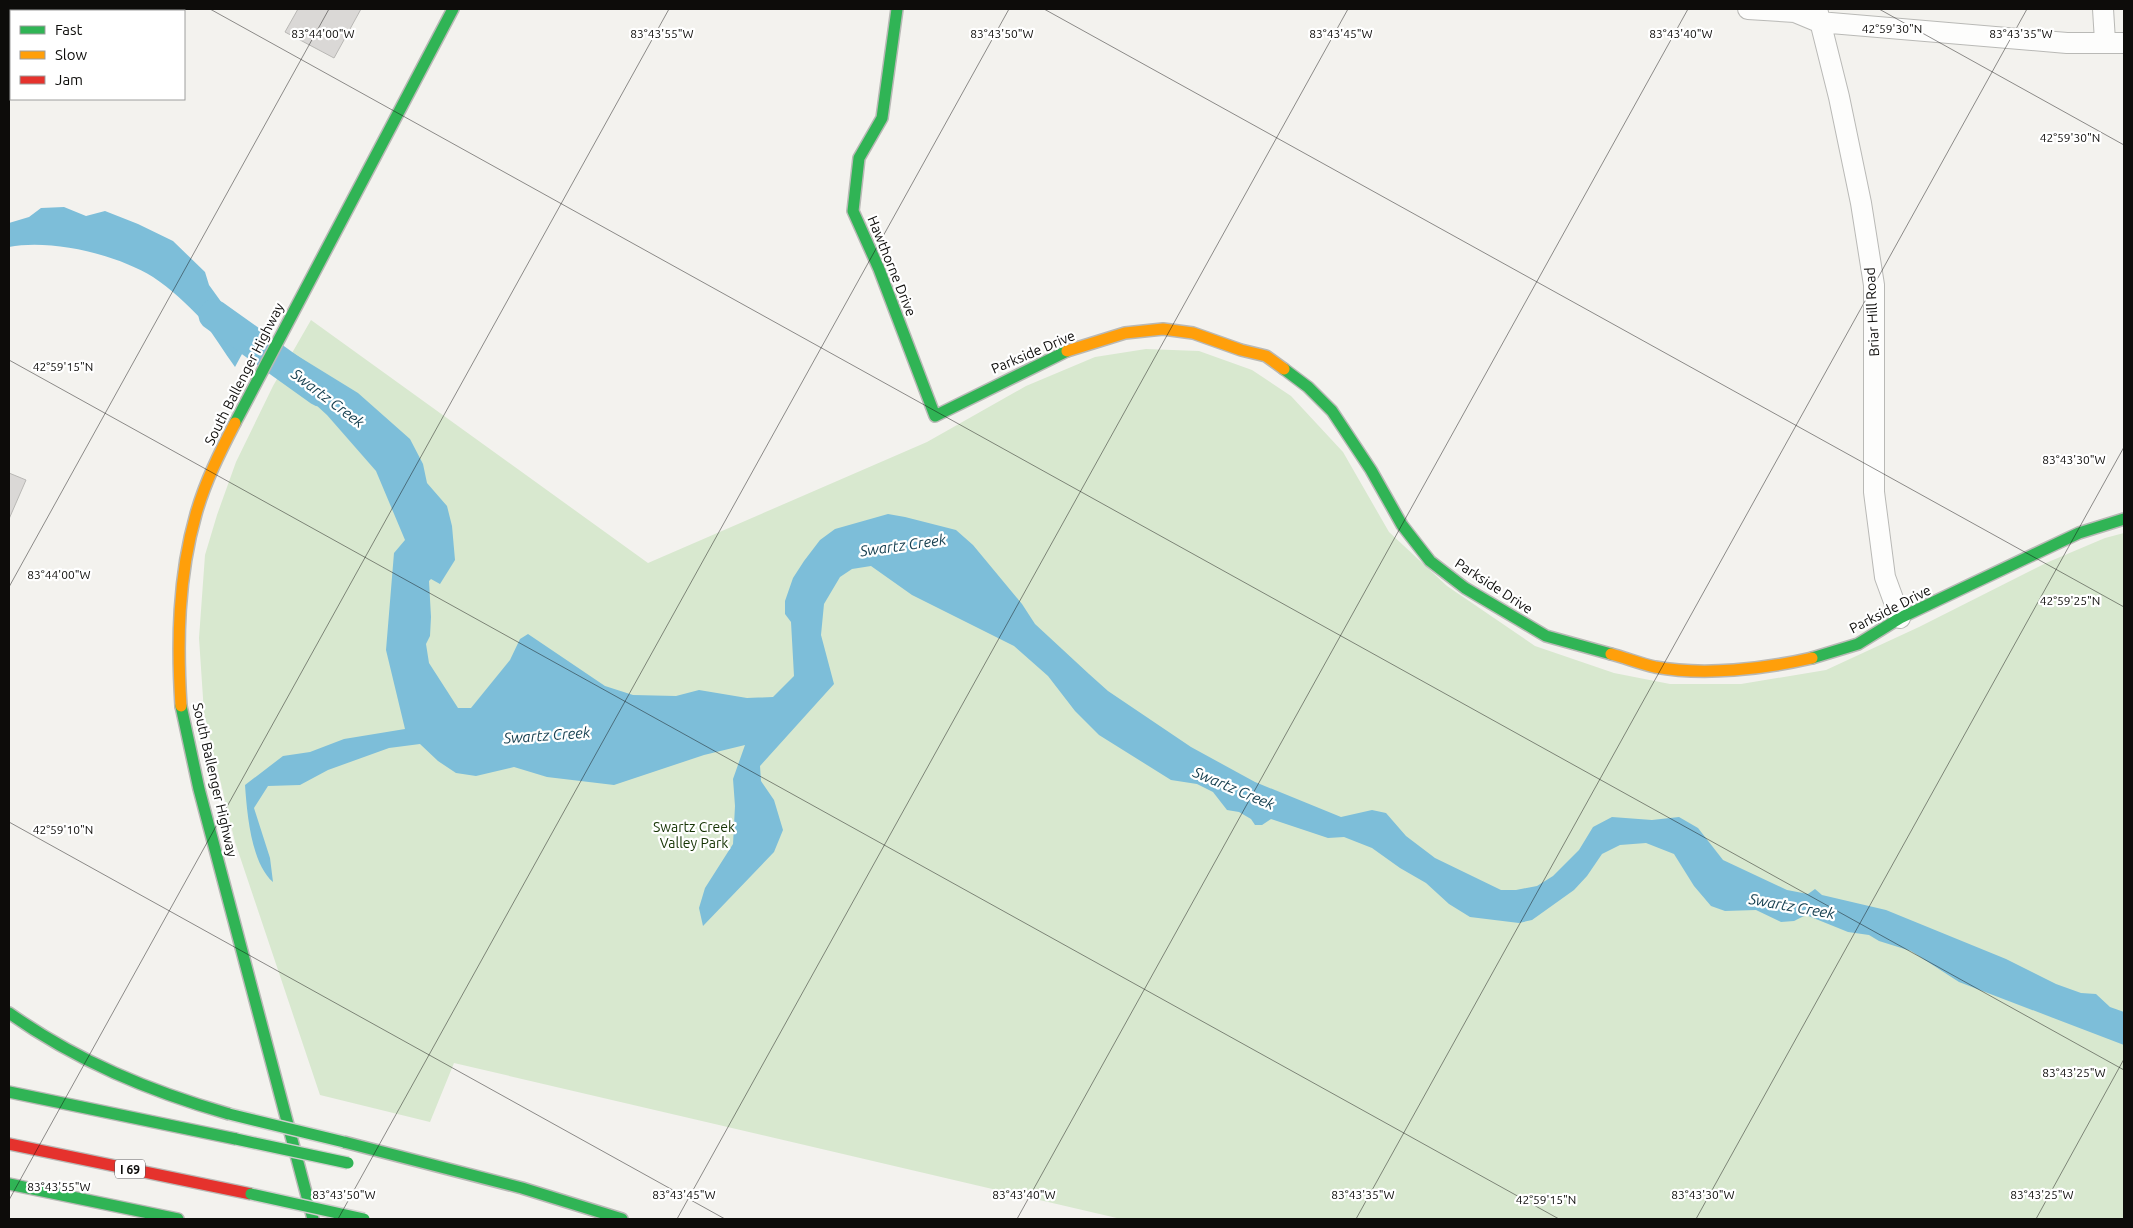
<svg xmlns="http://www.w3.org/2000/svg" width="2133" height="1228" font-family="Ubuntu,sans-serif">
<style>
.green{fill:#d8e8cf}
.water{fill:#7dbed9}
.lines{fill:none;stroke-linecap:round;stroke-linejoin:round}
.river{stroke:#7dbed9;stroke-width:31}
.building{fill:#dad8d6;stroke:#b9b8b5}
.street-casing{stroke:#b9b9b6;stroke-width:22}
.fast-casing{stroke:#b9b9b6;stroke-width:14}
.slow-casing{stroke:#b9b9b6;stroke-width:14}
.jam-casing{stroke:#b9b9b6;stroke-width:14}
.street{stroke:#fdfdfc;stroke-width:20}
.fast{stroke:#30b455;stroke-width:11}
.slow{stroke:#ff9f0a;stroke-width:11}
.jam{stroke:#e5322d;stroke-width:11}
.fast-bridge-casing{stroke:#cfcecc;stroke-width:14;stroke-linecap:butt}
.fast-bridge{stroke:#30b455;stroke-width:11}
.ticks{fill:none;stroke:#0d0c0a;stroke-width:1;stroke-opacity:0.45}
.labels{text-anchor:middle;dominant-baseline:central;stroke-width:4.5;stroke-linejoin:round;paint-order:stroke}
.shield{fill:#fff;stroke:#565554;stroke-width:1}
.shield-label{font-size:12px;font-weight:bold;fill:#0d0c0a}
.street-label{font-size:14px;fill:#0d0c0a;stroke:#fff}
.park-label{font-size:14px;fill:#153303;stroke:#fff}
.water-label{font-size:15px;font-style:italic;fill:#174051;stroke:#fff}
.ticks-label{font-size:12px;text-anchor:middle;fill:#0d0c0a;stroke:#fff;stroke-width:4.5;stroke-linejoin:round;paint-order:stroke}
</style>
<rect width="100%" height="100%" fill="#f3f2ee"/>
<path class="green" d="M311,320L648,563L927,442L1026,386L1095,357L1146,349L1199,351L1252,370L1291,396L1343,452L1389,532L1447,586L1535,646L1614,673L1670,684H1741L1826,670L1919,627L2046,563L2105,538L2124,533V1219H1121L454,1063L430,1122L320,1095L235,842L204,713L199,638L205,555L217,515L236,462L273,386Z"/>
<path class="water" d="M64,207L86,216L105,211L138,224L173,241L205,272L209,285L222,303L255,330L235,367C224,352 214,335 202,320C188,305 170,288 153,277C116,254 51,239 9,247V223L29,217L41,208Z
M293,353L358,393L410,439L423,464L427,483L447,506L452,526L455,560L440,584L431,579L429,581L431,617L430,636L426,644L429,663L458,708H471L510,660L520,639L528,634L605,686L633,695L676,696L699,690L747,698L773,697L794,676L791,622L785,614V601L793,578L804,561L820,540L835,529L888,514L905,517L956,530L973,545L1022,604L1035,624L1089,674L1108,691L1191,747L1255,782L1341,817L1372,810L1386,813L1406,836L1435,858L1501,890H1516L1537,886L1553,876L1579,850L1593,827L1612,817L1652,820L1679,817L1698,828L1723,860L1787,890L1808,894L1815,889L1822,895L1886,910L2006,959L2056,984L2081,993L2096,994L2110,1007L2124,1012V1045L1959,982L1911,951L1879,941L1869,935L1848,932L1806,915L1794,921L1781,922L1756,910L1725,911L1711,906L1694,886L1674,854L1646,843L1620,845L1602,854L1587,876L1574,890L1532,920L1519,923L1470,917L1449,904L1426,883L1400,868L1372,848L1344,837L1328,838L1271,819L1262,825H1255L1251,819L1239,812L1227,810L1213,792L1197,784L1171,780L1099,735L1075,711L1048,676L1014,646L912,595L871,566L852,569L840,577L824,604L821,635L834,684L760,766L761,781L774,800L783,830L774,852L703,926L699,908L705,888L733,844L735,806L733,779L745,745L704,755L614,785L547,777L514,767L476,776L456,773L438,761L420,744L389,748L328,770L300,785L268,786L254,808L270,858L273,882C251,863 247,813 245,785L283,756L310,752L344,739L405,729L386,650L394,553L405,540L376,471L327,415L304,394L278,379Z"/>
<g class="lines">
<path class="river" d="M214,315L320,391"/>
</g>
<path class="building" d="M298,9H361L334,58L285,32Z
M9,473L26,480L9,519Z"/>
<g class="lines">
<g class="street-casing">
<path id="street" d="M1748,9L1795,12L1819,22L2067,43H2124
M1817,9L1839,97L1861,203L1874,285V492L1885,577L1900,618
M2103,9L2105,41"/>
</g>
<g class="fast-casing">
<path id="fast" d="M897,9L882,118L859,158L853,211L879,269L935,416L1067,351
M1284,369L1308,387L1332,411L1371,470L1402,525L1430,561L1465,588L1546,636L1611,654
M235,423L453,9
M1812,658L1858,644L1900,618L2079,533L2124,519
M181,706L199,789L313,1219
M9,1013C77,1061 149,1091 229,1114
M9,1092L236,1139
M344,1142L522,1188L622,1219
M9,1184L178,1219"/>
</g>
<g class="slow-casing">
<path id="slow" d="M1067,351L1125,333L1163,329L1193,333L1241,350L1266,356L1284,369
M1611,654C1626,658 1641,664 1655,667C1704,676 1764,669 1812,658
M181,706C177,642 178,577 196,514C205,482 220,452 235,423"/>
</g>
<g class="jam-casing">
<path id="jam" d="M9,1144L251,1194"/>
</g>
<use href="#street" class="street"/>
<use href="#fast" class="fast"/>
<use href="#slow" class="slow"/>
<use href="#jam" class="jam"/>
<g class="fast-bridge-casing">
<path id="fast-bridge" d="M229,1114L344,1142
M236,1139L348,1163
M251,1194L364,1219"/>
</g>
<use href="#fast-bridge" class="fast-bridge"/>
</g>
<path class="ticks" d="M210,9L2124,1070M1044,9L2124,607M1879,9L2124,145M9,360L1559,1219M9,587L329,9M9,822L725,1219M9,1200L669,9M338,1219L1009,9M677,1219L1348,9M1017,1219L1688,9M1356,1219L2027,9M1696,1219L2124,447M2036,1219L2124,1059"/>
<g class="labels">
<rect class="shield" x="115" y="1159.5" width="30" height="19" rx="4"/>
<g class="shield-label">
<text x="130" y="1169">I 69</text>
</g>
<g class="street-label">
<text transform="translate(892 266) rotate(68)">Hawthorne Drive</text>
<text transform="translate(1872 312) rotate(-93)">Briar Hill Road</text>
<text transform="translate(1033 352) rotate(-23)">Parkside Drive</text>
<text transform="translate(244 374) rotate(-63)">South Ballenger Highway</text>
<text transform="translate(1494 586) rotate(33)">Parkside Drive</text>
<text transform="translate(1890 609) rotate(-27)">Parkside Drive</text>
<text transform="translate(215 780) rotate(77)">South Ballenger Highway</text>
</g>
<g class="park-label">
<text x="694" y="827">Swartz Creek<tspan x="694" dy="16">Valley Park</tspan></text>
</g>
<g class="water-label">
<text transform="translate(328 398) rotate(37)">Swartz Creek</text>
<text transform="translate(903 545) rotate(-8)">Swartz Creek</text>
<text transform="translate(547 735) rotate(-4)">Swartz Creek</text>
<text transform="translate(1234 788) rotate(23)">Swartz Creek</text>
<text transform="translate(1792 906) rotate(10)">Swartz Creek</text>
</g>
</g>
<g class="ticks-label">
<text x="1892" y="33">42°59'30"N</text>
<text x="323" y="38">83°44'00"W</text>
<text x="662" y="38">83°43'55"W</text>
<text x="1002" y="38">83°43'50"W</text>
<text x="1341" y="38">83°43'45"W</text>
<text x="1681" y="38">83°43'40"W</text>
<text x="2021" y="38">83°43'35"W</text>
<text x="2070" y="142">42°59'30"N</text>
<text x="63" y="371">42°59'15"N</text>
<text x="2074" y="464">83°43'30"W</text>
<text x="59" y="579">83°44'00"W</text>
<text x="2070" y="605">42°59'25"N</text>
<text x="63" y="834">42°59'10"N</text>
<text x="2074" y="1077">83°43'25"W</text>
<text x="59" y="1191">83°43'55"W</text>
<text x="344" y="1199">83°43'50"W</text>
<text x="684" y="1199">83°43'45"W</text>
<text x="1024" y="1199">83°43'40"W</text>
<text x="1363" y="1199">83°43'35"W</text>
<text x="1703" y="1199">83°43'30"W</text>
<text x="2042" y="1199">83°43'25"W</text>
<text x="1546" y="1204">42°59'15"N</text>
</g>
<rect width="2133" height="1228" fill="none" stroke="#0d0c0a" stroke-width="20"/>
<rect x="10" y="10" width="175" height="90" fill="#ffffff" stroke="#9e9e9d"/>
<rect x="20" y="26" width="25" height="8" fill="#30b455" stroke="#9e9e9d"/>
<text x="55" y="35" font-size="15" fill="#0d0c0a">Fast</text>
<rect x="20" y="51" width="25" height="8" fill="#ff9f0a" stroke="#9e9e9d"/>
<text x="55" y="60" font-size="15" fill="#0d0c0a">Slow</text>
<rect x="20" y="76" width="25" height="8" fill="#e5322d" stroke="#9e9e9d"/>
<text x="55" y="85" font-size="15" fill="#0d0c0a">Jam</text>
</svg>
